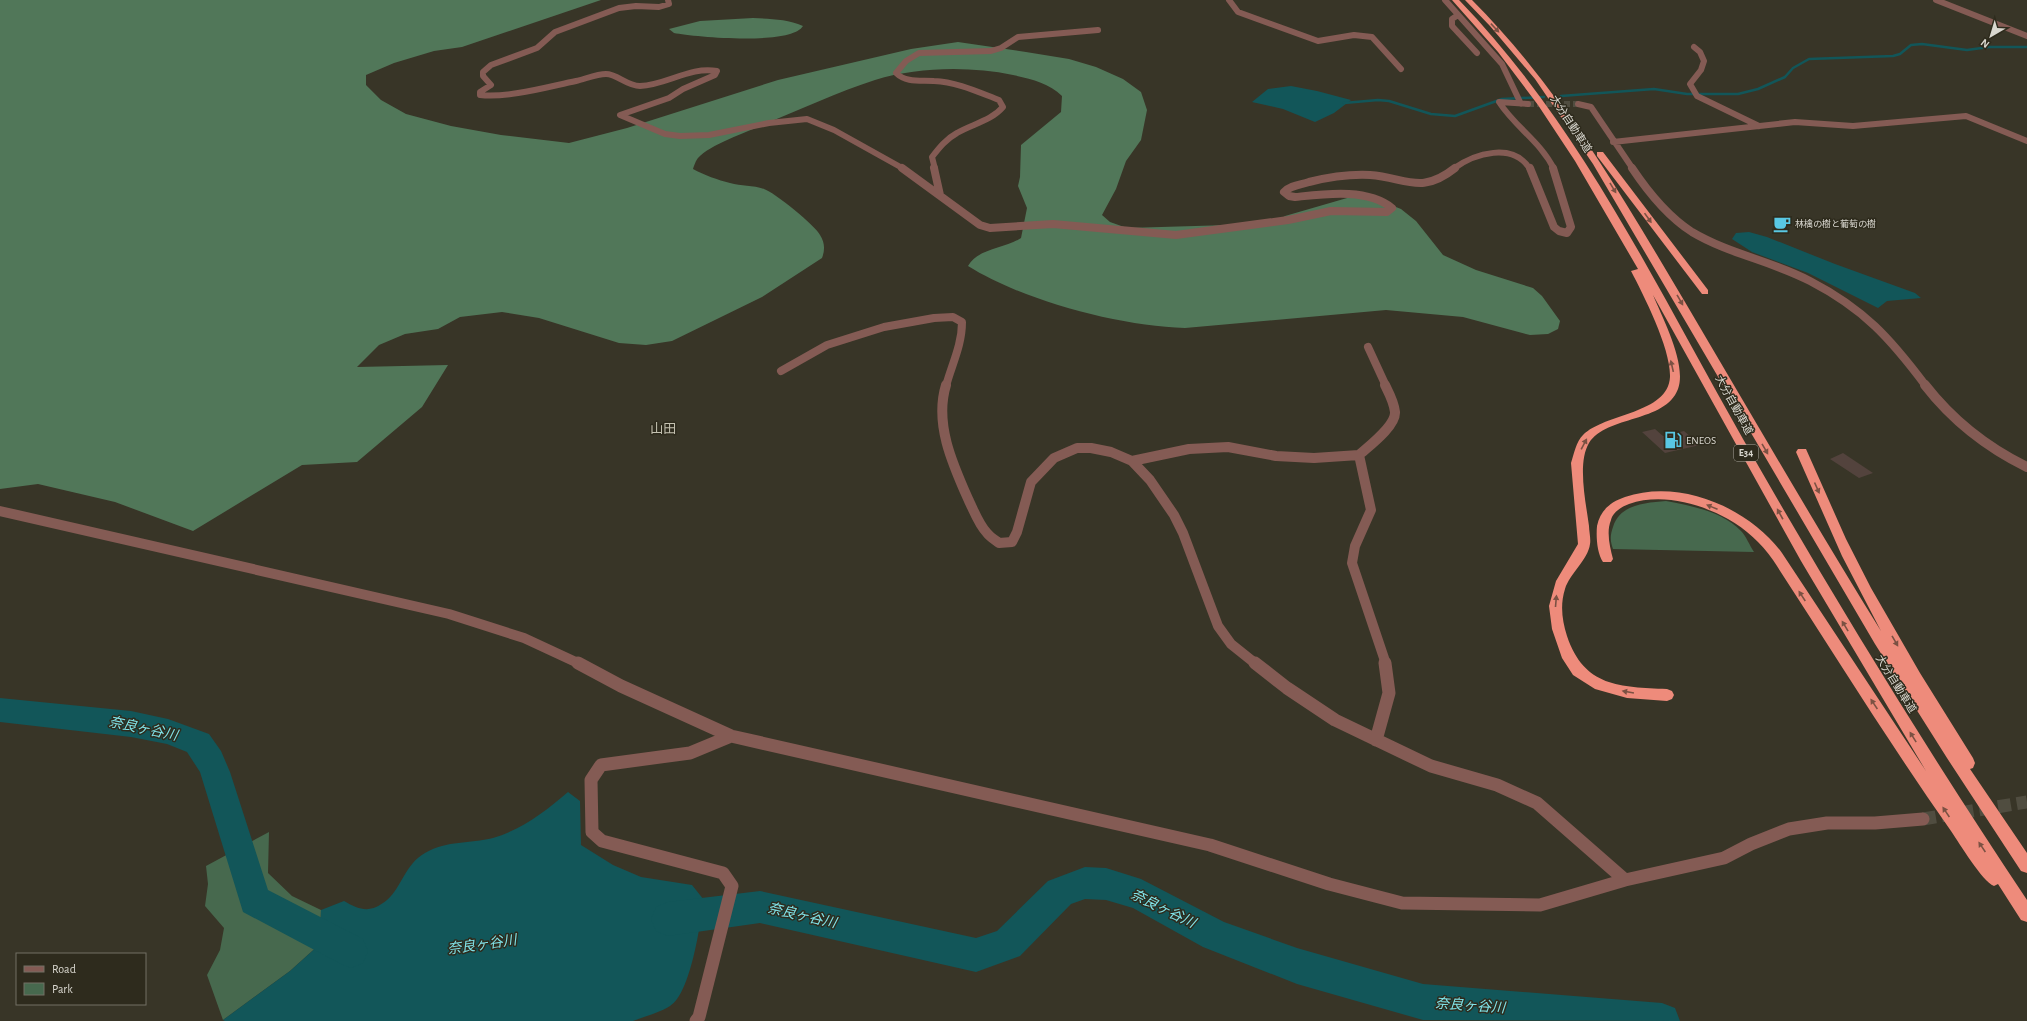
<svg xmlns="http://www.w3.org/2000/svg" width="2027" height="1021" font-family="'Alegreya Sans','Noto Sans JP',sans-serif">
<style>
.green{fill:#47694e}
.forest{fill:#517759}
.water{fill:#125659}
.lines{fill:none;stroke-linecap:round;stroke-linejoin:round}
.stream{stroke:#125659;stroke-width:2.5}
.river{fill:#125659;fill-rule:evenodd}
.building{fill:#53433d}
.street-tunnel-far1{stroke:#504d40;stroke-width:6;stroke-dasharray:6 3;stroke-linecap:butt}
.street-tunnel{stroke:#504d40;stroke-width:13;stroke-dasharray:13 6;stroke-linecap:butt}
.street-far3{stroke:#845b54;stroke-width:6}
.street-far2{stroke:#845b54;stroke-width:8}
.street-far1{stroke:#845b54;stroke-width:10}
.street{stroke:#845b54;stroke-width:13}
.highway{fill:#ee8b7b;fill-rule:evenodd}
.oneway{fill:#7b5143}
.labels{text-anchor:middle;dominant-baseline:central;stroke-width:3;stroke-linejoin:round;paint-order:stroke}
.far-poi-label{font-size:9px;fill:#d9d7cf;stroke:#2e2b1d;text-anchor:start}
.shield{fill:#2e2b1d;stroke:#a6a39a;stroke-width:1}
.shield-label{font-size:10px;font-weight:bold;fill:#d9d7cf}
.street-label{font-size:11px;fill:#d9d7cf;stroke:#2e2b1d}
.poi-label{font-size:11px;fill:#d9d7cf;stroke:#2e2b1d;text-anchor:start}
.quarter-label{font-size:13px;fill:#c4c1b0;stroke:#2e2b1d}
.near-water-label{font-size:14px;font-style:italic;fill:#80e4e9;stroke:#2e2b1d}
</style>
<rect width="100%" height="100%" fill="#383527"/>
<path class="green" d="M1666,501C1691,506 1722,511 1741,531C1746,536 1750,546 1754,552L1613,549C1610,541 1610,535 1613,527C1620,504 1645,503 1666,501Z
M269,832L268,873L292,896L321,910L320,944L290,971L223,1020L207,975L220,950L224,928L205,906L208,884L206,866Z"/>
<path class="forest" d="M0,0H601L462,47L434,51L394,63L366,75V85L381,100L406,114L451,126L501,135L569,143L627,128L778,80L911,49L958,42L1026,52L1069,59L1096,67L1123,79L1141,92L1147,110L1141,140L1126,161L1116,189L1102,215L1110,222L1127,228L1263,224L1277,221L1285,216L1354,196L1376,199L1401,209L1416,221L1443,255L1476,270L1533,288L1542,296L1560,321L1558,329L1548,334L1530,335L1463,317L1386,310L1185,328C1119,326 1024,301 968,266C978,248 1005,249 1021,238L1027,208L1018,186L1020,177L1021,145L1061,112L1062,96C1049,83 1031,79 1013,75C969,66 918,67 875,80C838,92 801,109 765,124C749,131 709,145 698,158C696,160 694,166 693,169C704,175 718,180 730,183C741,186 753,185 764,189C774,192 816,226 820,235C825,243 825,250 822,258L762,297L672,341L646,345L619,343L539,318L502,312L460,317L438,329L405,334L379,345L357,367L448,365L422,407L357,462L302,465L193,531L115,502L38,484L0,489Z
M753,18C771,19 787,19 803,26C791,46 695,37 674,33L669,29L700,21Z"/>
<path class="water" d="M1291,86L1317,91L1351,100L1334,113L1315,122L1283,109L1252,102L1268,89Z
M1749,232L1767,237L1835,264L1915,293L1921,298L1887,301L1878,308L1808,273L1752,252L1732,239L1736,233Z
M568,792L580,801L581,845L613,865L641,877L692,885L704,900C700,924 691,993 670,1006C659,1013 645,1016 633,1021H225L223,1020L290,971L320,944L321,910L344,901C361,911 371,913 387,900C402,887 405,864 425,853C448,840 469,844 493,838C521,830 546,811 568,792Z"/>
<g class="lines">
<path class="stream" d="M1561,96L1654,89L1687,94H1738L1758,89L1785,77L1793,68L1809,59L1893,56L1900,54L1911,45L1922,44L1967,50L1989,47H2027
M1344,103L1378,100L1389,101L1431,114L1455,116L1502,99L1544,97"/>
<path class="river" d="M0,698L131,711L168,719L209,734L221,751L230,772L268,890L363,939L368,951L363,963L351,968L339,963L243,912L200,772L187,752L167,744L131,737L0,722Z
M1085,867L1106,868L1141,879L1224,922L1297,948L1423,984L1662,1003L1675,1008L1680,1021L1423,1020L1297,984L1203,947L1133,908L1106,900L1085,899L1071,904L1020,956L976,972L760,923L668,936L656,931L651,919L656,907L668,902L760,891L976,938L997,931L1048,881Z"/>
</g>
<path class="building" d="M1655,429L1663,436L1684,431L1700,445L1665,453L1642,432Z
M1843,453L1873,473L1859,478L1830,459Z"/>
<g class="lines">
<path class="street-tunnel-far1" d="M1528,104H1578"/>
<path class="street-tunnel" d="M1923,819L2027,802"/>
<path class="street-far3" d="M668,0L669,4L659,7L636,6L619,8L555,32L537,48L491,65L483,72V76L491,85L480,92V95C509,98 547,87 576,81C585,79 597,74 606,74C617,74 627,86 640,86C667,85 690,66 717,71L715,75L683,89L669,98L620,115L665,134L680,136L709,135L769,123L807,119L834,130L904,169
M1229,0L1238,12L1318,41L1354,35L1372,37L1401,69
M1445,0L1502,64L1521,104
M1936,0L2027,36
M1458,15L1452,19V26L1477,53
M1694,47L1700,52L1704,61L1701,70L1690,84L1697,96L1759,126
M1528,104L1499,102C1515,127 1541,142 1554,169
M1578,104L1591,107L1633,169
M1613,142L1795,122L1853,126L1966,116L2027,141
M935,169L932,157C939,148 946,139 957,133C972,124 991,121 1003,107L999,100C978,92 957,82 934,81C921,80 906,83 896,73L906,61L919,53L991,51L1001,48L1018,37L1098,30
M1453,169C1475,153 1513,142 1530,169"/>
<path class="street-far2" d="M902,168L980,225L990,228L1053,224L1176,235L1288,220L1331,211L1387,212L1392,208C1367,188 1325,194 1295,197L1289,196L1284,192C1291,185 1300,185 1309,182C1329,177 1350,174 1370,175C1407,178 1421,195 1455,168
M934,168L940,195
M1530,168L1554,227L1559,231L1567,233L1571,227L1553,168
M1632,168C1648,192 1667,216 1692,232C1729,254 1772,261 1810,281C1864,309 1890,338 1926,386
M1368,347L1386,386
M781,371L827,345L884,327L934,318L953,317L962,322C962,345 952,364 946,386"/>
<path class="street-far1" d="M946,385C934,424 953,465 969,501C974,511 979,525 987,533C990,537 995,540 999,543L1012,542L1017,532L1031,482L1054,458L1077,448H1091L1111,452L1132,461L1150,480L1174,515L1183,533L1218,626L1231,644L1256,664
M1925,385C1953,421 1986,447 2027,467
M1359,455L1371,510L1355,546L1352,563L1386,664
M1132,461L1189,449L1228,447L1276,456L1314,458L1359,455C1369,446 1396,426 1395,412C1394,402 1389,393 1385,385
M0,511L449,614L524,638L580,664"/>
<path class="street" d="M578,663L621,686L731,736L1210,845L1329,884L1402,903L1540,905L1625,880L1724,858L1751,844L1789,829L1827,823H1875L1923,819
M1255,663L1287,688L1335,720L1431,766L1497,785L1537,803L1625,880
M1376,740L1389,693L1385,663
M696,1021L699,1017L732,886L723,873L602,841L592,832L591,780L601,765L690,753L731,736"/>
<path class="highway" d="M1452,0H1459C1581,126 1657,288 1743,439C1832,596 1927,750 2027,900V922L2021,920L1998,884L1994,886C1982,881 1960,844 1951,831C1889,743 1832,650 1773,560C1761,543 1746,529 1728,519C1699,503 1661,493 1629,504C1621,507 1613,512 1611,520C1606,532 1610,547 1613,559L1611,562H1603C1597,553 1596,537 1597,526C1600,511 1610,502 1625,497C1680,478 1749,508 1782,553L1926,771L1801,561L1653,295C1663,319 1687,364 1678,389C1665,423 1607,415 1589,443C1577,463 1586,503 1589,526C1589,531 1591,539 1590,544C1588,560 1570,573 1565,589C1560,605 1562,620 1567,636C1584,687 1620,687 1667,689L1672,691L1674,695L1672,699L1667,701L1627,698L1595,689L1573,675L1562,658L1552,629L1549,606L1556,581L1578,544L1571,463C1574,454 1576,442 1583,435C1605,413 1668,414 1670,377C1671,349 1644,296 1631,271L1638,269L1575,161L1538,105L1498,52Z
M1465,0H1472C1560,88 1622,196 1685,302C1750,412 1814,523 1881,631L1842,556L1796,452L1798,449H1806L1846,539L1871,588L1920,673L1973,758L1975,763L1973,768L1970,769L2027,853V873L2021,871L1947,758L1875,644L1593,164L1535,79L1490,26Z
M1597,152H1603L1708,290V294H1702L1597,156Z"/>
</g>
<defs><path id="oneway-solid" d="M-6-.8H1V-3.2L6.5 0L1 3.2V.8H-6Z"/></defs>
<g class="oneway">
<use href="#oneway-solid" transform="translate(1495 28) rotate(47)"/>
<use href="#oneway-solid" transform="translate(1613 188) rotate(59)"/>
<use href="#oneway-solid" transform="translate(1648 218) rotate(55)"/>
<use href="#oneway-solid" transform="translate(1680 300) rotate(60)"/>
<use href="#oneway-solid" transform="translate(1672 366) rotate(-103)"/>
<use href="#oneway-solid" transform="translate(1584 444) rotate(-62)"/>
<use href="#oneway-solid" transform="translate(1765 449) rotate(60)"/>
<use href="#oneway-solid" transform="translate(1817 488) rotate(66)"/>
<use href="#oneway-solid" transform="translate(1712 507) rotate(-158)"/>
<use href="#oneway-solid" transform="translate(1780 514) rotate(-119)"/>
<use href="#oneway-solid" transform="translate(1802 596) rotate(-123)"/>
<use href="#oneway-solid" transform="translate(1556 601) rotate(-85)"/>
<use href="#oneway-solid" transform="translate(1845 626) rotate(-121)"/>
<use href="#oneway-solid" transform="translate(1895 641) rotate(60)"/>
<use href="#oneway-solid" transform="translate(1628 692) rotate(-170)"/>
<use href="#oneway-solid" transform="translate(1874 704) rotate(-124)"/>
<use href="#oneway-solid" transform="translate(1913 737) rotate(-122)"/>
<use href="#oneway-solid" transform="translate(1946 812) rotate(-124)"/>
<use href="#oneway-solid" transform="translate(1982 847) rotate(-124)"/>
</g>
<defs>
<g id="cafe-bare" transform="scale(1.38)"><path d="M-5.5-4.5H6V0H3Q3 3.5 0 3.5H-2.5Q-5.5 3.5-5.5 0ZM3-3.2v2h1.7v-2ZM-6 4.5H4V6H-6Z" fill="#59c8e4" stroke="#2e2b1d" stroke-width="2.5" paint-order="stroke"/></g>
<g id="fuel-bare" transform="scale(1.38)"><path d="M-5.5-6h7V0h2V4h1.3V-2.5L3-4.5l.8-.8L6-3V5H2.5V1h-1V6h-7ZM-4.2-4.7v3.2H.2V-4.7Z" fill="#59c8e4" stroke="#2e2b1d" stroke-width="2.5" paint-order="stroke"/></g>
</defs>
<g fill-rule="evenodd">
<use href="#cafe-bare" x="1782" y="224"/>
<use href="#fuel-bare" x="1673" y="440"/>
</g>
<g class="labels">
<g class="far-poi-label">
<text x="1795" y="224">林檎の樹と葡萄の樹</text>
</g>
<rect class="shield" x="1734" y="445" width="24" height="16" rx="3"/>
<g class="shield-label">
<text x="1746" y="453">E34</text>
</g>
<g class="street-label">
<text transform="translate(1571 124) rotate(57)">大分自動車道</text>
<text transform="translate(1734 405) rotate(61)">大分自動車道</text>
<text transform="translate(1896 684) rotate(58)">大分自動車道</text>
</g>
<g class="poi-label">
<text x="1686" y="440">ENEOS</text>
</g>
<g class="quarter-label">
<text x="663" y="429">山田</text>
</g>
<g class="near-water-label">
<text transform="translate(143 729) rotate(12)">奈良ヶ谷川</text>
<text transform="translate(1163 909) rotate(26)">奈良ヶ谷川</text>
<text transform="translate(802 916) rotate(13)">奈良ヶ谷川</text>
<text transform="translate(482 945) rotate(-8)">奈良ヶ谷川</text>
<text transform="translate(1470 1006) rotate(4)">奈良ヶ谷川</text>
</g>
</g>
<rect x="16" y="953" width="130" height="52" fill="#2e2b1d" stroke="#727064"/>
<rect x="24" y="966" width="20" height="6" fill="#845b54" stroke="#727064"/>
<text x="52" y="973" font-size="12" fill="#d9d7cf">Road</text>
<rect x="24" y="983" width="20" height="12" fill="#47694e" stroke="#727064"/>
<text x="52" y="993" font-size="12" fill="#d9d7cf">Park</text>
<g transform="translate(1991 36) rotate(218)" stroke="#2e2b1d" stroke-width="3" paint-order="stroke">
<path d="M0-3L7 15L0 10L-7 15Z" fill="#d9d7cf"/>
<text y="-6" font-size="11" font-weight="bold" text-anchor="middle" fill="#d9d7cf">N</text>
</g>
</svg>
